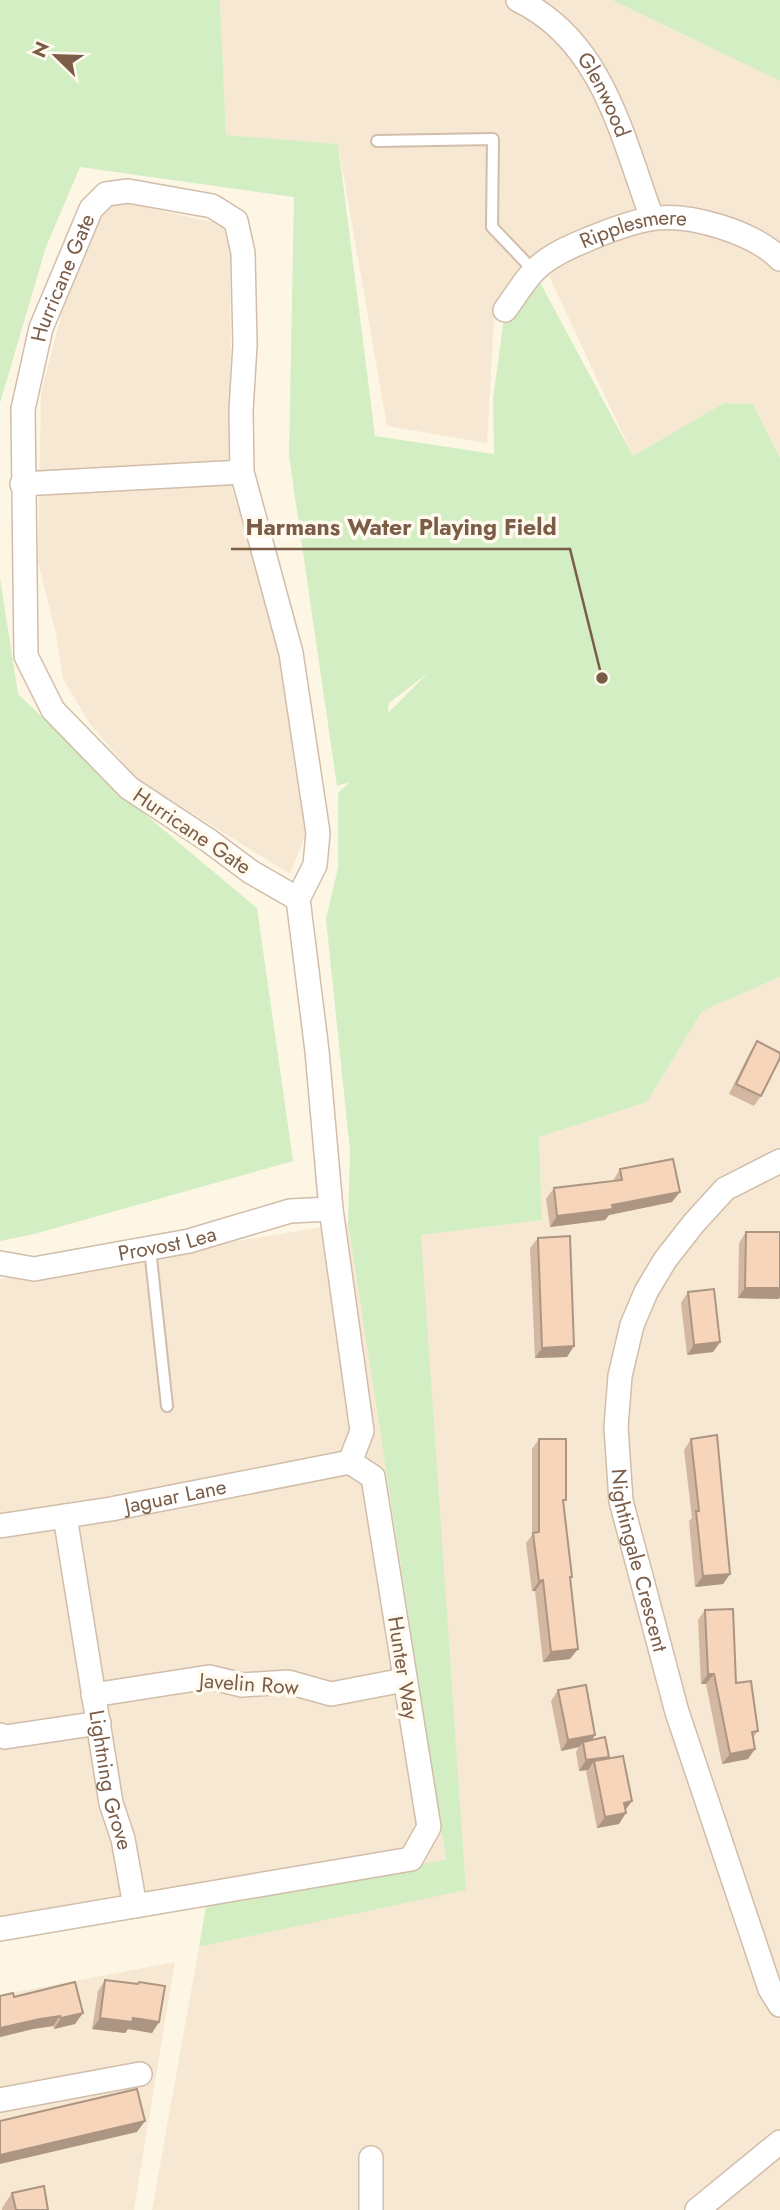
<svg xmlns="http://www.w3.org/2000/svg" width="780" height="2210" font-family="Jost,sans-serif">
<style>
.residential{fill:#f7e8d3}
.green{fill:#d2eec2;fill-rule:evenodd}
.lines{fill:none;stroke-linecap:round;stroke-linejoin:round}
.lane-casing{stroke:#d1bdaa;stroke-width:14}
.street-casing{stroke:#d1bdaa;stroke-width:26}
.lane{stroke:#fff;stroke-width:10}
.street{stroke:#fff;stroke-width:23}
.wall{fill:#d4b7a0}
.shaded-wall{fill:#ac9582}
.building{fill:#f6d5ba;stroke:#ac9582;stroke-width:2}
.labels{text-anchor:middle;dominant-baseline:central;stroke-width:7;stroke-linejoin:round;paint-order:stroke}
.street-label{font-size:21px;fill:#7a5c47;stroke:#fff9ee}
.leader{fill:none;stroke:#7a5c47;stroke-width:2.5}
.callout-dot{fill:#7a5c47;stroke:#fff9ee;stroke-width:2.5}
.callout-label{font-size:23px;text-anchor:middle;font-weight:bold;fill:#7a5c47;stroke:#fff9ee;stroke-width:7;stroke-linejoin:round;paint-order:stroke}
</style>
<rect width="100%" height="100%" fill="#fef6e5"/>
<path class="residential" d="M220,0H612L780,81V458L753,404L724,403L633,456L549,276L494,319L487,443L387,426L338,144L226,135Z
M112,200L230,226L231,485L285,654L305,836L290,874L137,779L90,724L63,679L56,634L38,562L41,393L63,308L91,227Z
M780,977V2210H152L199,1947L466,1889L420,1235L542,1220L539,1137L647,1102L702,1011Z
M348,1223L446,1861L0,1935V1279Z
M175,1962L134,2210H0V1995Z"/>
<path class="green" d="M0,0H220L226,135L338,144L375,436L494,454L493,399L505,310L534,271L633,456L724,403L753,404L780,458V977L702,1011L647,1102L539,1137L542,1220L421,1235L466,1890L199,1947L207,1900L446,1860L348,1223L350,1151L326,919L338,868V793L350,782L337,786L289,456L294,197L80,167L46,247L0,403ZM428,673L389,712H388L389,703Z
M612,0H780V81Z
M0,578L18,694L128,800L257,908L293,1161L34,1234L0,1241Z"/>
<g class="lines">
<g class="lane-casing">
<path id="lane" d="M377,141L493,139L492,227L534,271
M150,1249L167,1406"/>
</g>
<g class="street-casing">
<g id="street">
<path id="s1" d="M518,0C603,41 622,137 652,218"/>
<path id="s2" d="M505,310C515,297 523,282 534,271C547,257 567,248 584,241C605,232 627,223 650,219C688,212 753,232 780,259"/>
<path d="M22,484L242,472"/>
<path id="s3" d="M298,899L251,872L208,840L129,788L53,710L26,656L23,409L41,328L91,209L106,194L128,191L212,206L236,221L243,253L245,345L241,411L242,472L291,653L318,833L315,865L298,899L317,1051L331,1209L362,1431L350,1462"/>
<path id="s4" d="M780,1161L725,1189L694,1223L665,1260L646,1292L632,1325L620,1376L616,1427L621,1501L677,1712L770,1989L780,2005"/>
<path id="s5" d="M0,1263L34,1269L189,1241L290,1211L331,1209"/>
<path id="s6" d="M65,1516L111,1803L123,1839L135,1906"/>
<path id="s7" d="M0,1526L111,1509L350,1462"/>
<path d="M93,1695L209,1677L242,1685L288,1682L331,1694L404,1680"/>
<path d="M0,1735L5,1737L99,1723"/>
<path d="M0,1929L411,1859L429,1827L373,1477L350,1462"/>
<path d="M0,2100L140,2074"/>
<path d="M371,2158V2210"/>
<path d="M697,2210L780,2142"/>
</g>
</g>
<use href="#lane" class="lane"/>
<use href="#street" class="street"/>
</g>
<path class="wall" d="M757,1041L761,1096L754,1106L729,1094L750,1052Z
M620,1169L672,1202L609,1215L605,1220L550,1227L546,1199L554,1188L613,1181Z
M746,1232L779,1299L738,1298L739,1243Z
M538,1238L574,1346L567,1357L535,1358L530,1248Z
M688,1292L720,1342L713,1352L687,1355L681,1303Z
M539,1439L563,1504L570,1580V1659L543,1662L535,1591H532L526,1543L532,1535V1449Z
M691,1439L730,1574L723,1584L695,1587L689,1521L692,1518L684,1450Z
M705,1610L736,1683L758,1731L753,1738L748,1759L722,1764L706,1684H701L698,1620Z
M558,1690L592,1740L608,1758L625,1810L619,1824L597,1828L586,1771L588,1770L579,1771L576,1752L579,1747L561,1751L551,1701Z
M105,1980L137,1984L139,1982L159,2022L152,2033L128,2029L125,2033L92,2029L98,1991Z
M75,1982V2024L54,2029L53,2026L33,2029L0,2037V1996L14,1997Z
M12,2193L48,2210H2V2208Z"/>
<path class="shaded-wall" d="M680,1192L672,1202L609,1215L605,1220L550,1227L557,1216Z
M745,1288H780V1297L779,1299L738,1298Z
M720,1342L713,1352L687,1355L694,1345Z
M574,1346L567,1357L535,1358L542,1348Z
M730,1574L723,1584L695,1587L703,1576Z
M543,1580L535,1591H532L539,1581Z
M578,1649L570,1659L543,1662L551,1652Z
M708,1674H714L706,1684H701Z
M595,1735L588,1746L583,1742L579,1747L561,1751L568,1740Z
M755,1749L748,1759L722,1764L730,1754Z
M609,1757L601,1767L594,1761L588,1770L579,1771L586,1760Z
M632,1801L624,1812V1803Z
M626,1813L619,1824L597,1828L605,1817Z
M83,2013L75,2024L54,2029L61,2018Z
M60,2016L53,2026L33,2029L0,2037V2028L40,2019Z
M100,2018H133L159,2022L152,2033L128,2029L125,2033L92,2029Z
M145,2121L137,2132L0,2164V2155Z"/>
<path class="building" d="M757,1041L780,1053V1058L761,1096L736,1084Z
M673,1159L680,1192L612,1205L613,1209L557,1216L554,1188L622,1180L620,1169Z
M746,1232H780V1288H745Z
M570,1236L574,1346L542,1348L538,1238Z
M714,1289L720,1342L694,1345L688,1292Z
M717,1435L730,1574L703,1576L696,1511H699L691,1439Z
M539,1439H566V1500H563L572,1577H570L578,1649L551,1652L543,1580L539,1581L533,1533L539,1532Z
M733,1609L736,1683L751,1681L758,1731L752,1732L755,1749L730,1754L714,1674H708L705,1610Z
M586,1685L595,1735L568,1740L558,1690Z
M605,1737L609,1757L586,1760L583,1742Z
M623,1756L632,1801L624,1803L626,1813L605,1817L594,1761Z
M105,1980L138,1984L139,1982L165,1986L159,2022L133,2018L132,2022L100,2018Z
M75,1982L83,2013L61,2018L60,2016L40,2019L0,2028V1996L13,1993L14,1997Z
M137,2089L145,2121L0,2155V2121Z
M44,2186L48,2210H16L12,2193Z"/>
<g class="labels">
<g class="street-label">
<text stroke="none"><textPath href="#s1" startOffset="131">Glenwood</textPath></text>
<text stroke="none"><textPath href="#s2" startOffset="159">Ripplesmere</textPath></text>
<text stroke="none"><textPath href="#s3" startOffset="756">Hurricane Gate</textPath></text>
<text transform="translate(192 831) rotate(34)">Hurricane Gate</text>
<text stroke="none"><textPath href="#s5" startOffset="170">Provost Lea</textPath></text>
<text stroke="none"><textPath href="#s7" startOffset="178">Jaguar Lane</textPath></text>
<text stroke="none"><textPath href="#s4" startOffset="467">Nightingale Crescent</textPath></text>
<text transform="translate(403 1668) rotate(81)">Hunter Way</text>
<text transform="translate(249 1684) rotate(4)">Javelin Row</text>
<text stroke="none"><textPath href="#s6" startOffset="268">Lightning Grove</textPath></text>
</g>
</g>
<path class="leader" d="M602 678L570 549H231"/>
<circle class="callout-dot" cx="602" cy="678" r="7"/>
<g class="callout-label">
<text x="401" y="535">Harmans Water Playing Field</text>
</g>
<g transform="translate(56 56) rotate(293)" stroke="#fff9ee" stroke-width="5" paint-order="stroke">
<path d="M0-5L12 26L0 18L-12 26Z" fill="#7a5c47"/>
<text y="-10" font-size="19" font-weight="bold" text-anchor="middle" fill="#7a5c47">N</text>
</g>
</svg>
